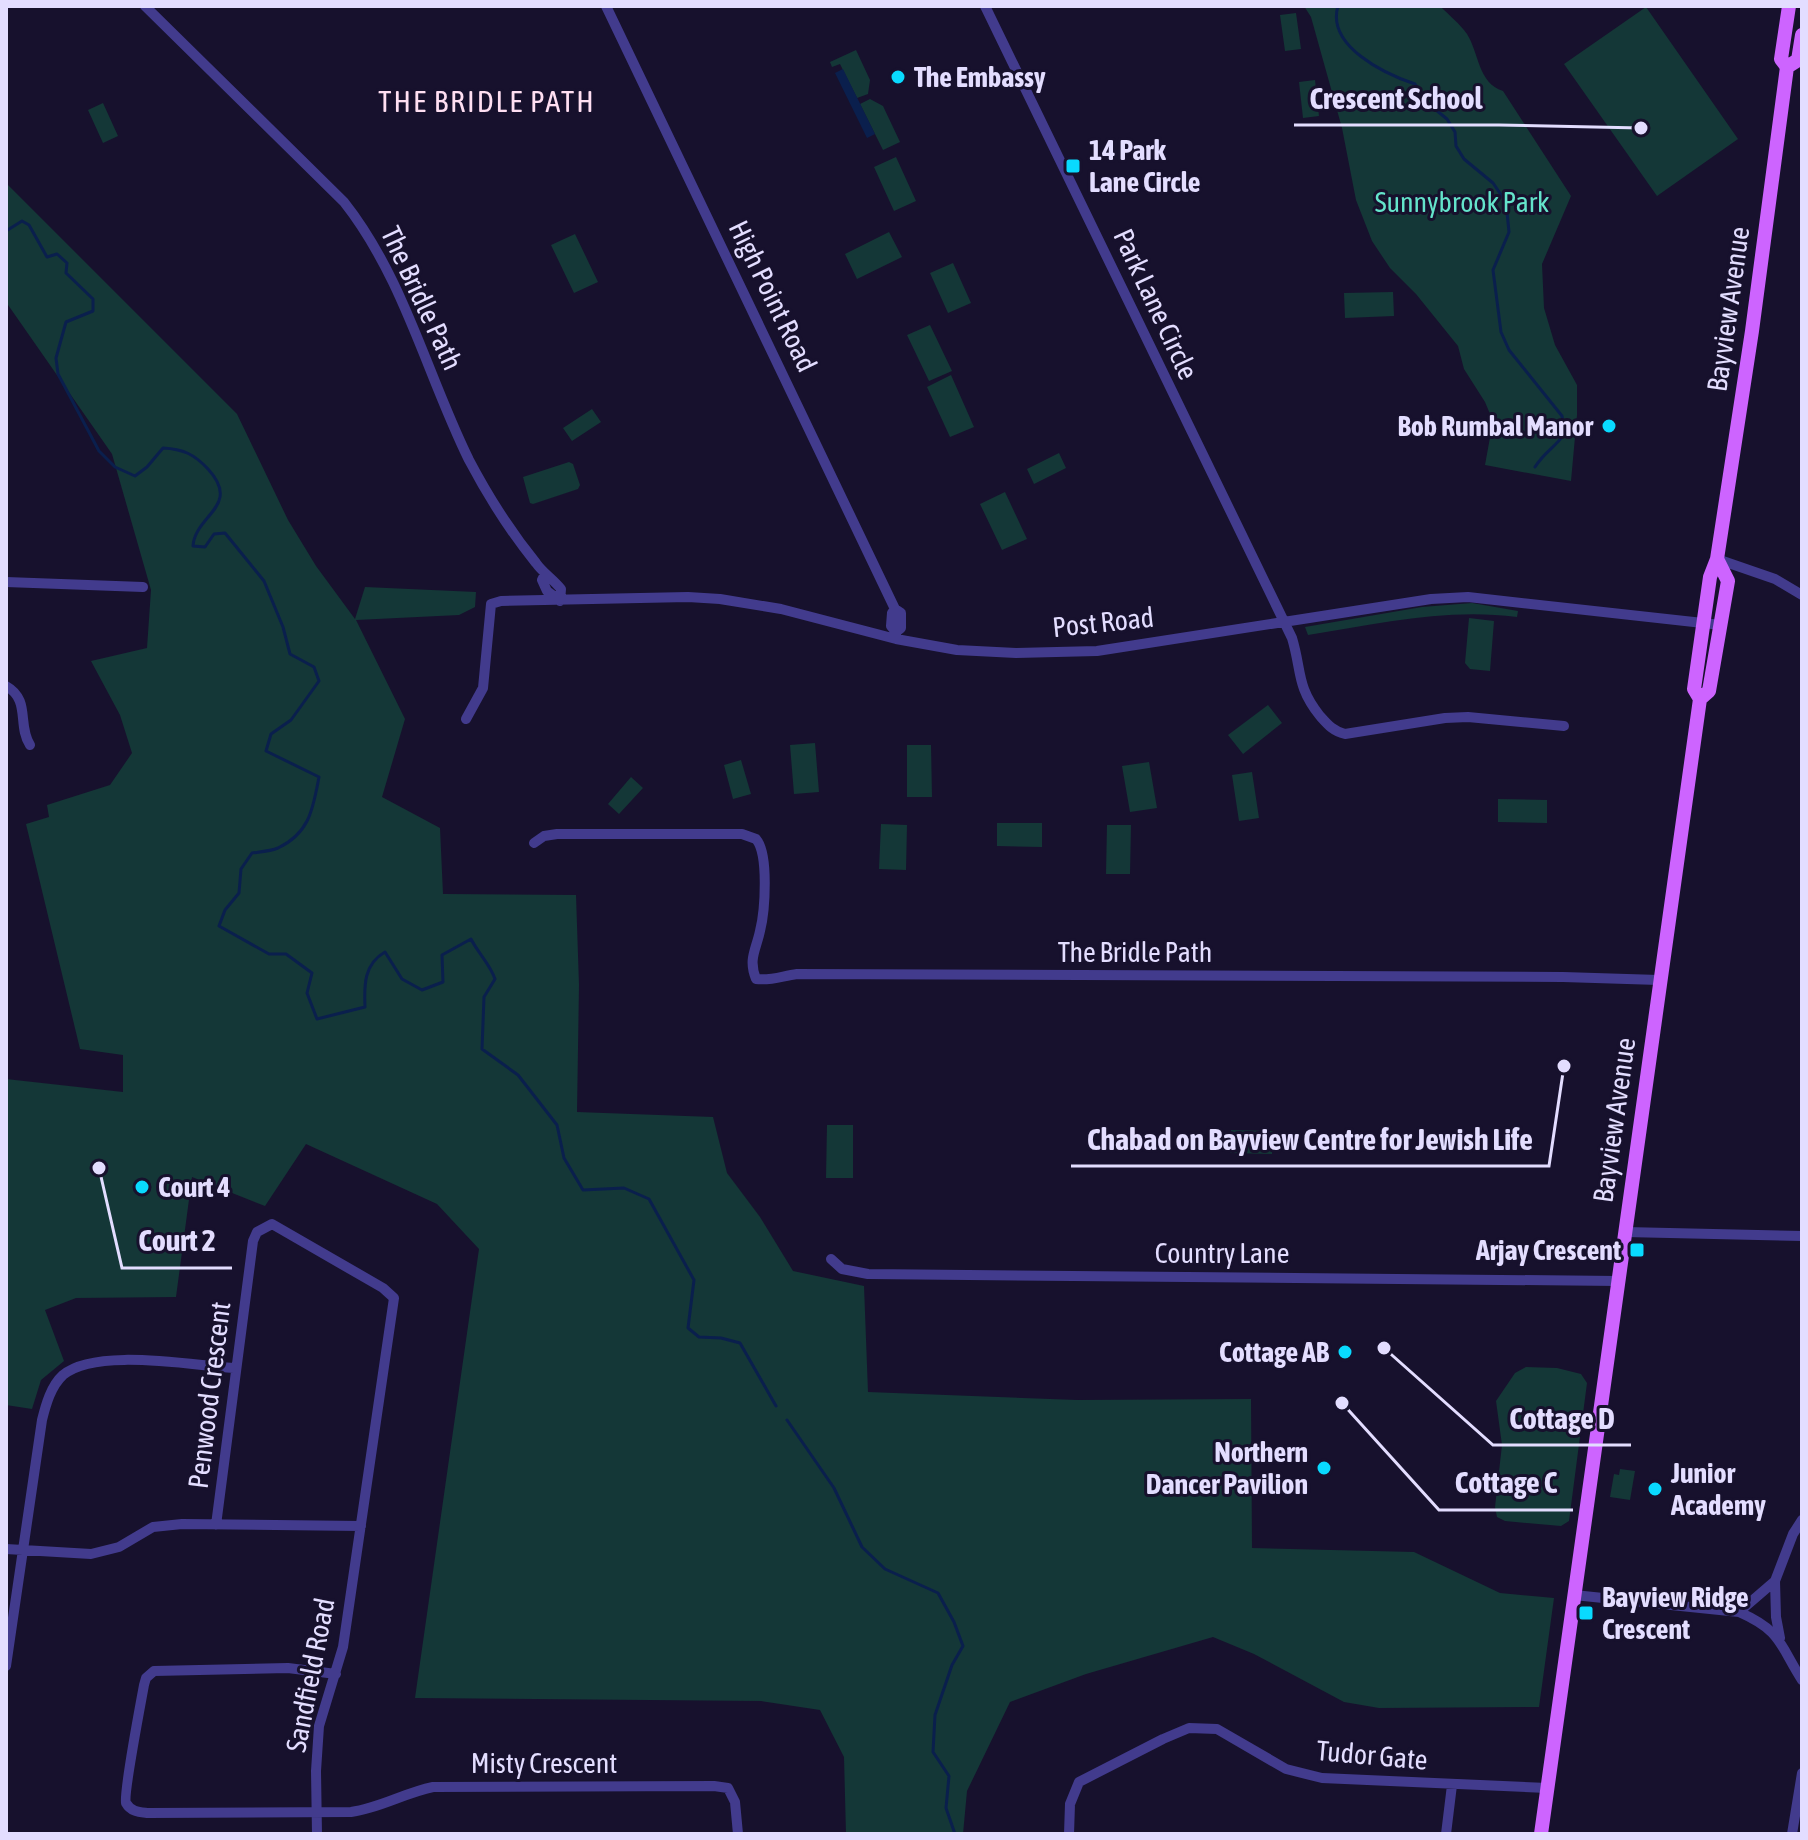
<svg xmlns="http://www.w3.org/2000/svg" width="1808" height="1840" font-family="'Asap Condensed',sans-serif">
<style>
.green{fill:#143737}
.water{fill:#0a1f4d}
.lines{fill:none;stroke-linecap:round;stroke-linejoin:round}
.stream{stroke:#0a1f4d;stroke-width:3}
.minor{stroke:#423b8d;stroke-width:10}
.major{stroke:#cd64ff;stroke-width:14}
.poi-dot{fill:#09daff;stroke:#17112d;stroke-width:3}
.labels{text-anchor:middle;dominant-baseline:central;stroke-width:6;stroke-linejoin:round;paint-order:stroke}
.poi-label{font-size:28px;font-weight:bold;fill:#e3ddff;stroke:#17112d;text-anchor:start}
.park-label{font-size:28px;fill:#64e4cb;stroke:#17112d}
.street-label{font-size:28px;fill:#e3ddff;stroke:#17112d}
.neighbourhood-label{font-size:30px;letter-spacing:2px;fill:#ffdff2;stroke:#17112d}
.leader{fill:none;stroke:#e3ddff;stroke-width:3}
.callout-dot{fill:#e3ddff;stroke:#17112d;stroke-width:3}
.callout-label{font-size:30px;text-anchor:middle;font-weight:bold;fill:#e3ddff;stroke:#17112d;stroke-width:6;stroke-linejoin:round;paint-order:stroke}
</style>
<rect width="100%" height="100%" fill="#17112d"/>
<path class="green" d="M1304,6H1440C1449,15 1460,24 1467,34C1479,53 1478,83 1503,91L1571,196L1542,264L1544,308L1555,345L1577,385V415L1571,481L1485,465L1493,421L1485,402L1464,369L1458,346L1416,294L1390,268L1372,241L1356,200L1342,128L1311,17Z
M1646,7L1738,139L1657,196L1564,64Z
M1296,13L1301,49L1285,51L1280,15Z
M856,50L870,80L868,94L857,98L840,64L832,67L830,62Z
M1315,80L1319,116L1303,118L1299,82Z
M870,99L883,106L900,142L883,150L860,104Z
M103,103L118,136L103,143L88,110Z
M896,157L916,201L894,211L874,167Z
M6,183L237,414L288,520L316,566L355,619L365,587L476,592L475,607L459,615L356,620L405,719L382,797L440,828L443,894L576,895L579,985L577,1112L713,1117L727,1173L760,1217L793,1271L864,1286L868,1392L1077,1400L1251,1399L1252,1548L1414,1552L1500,1593L1554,1598L1539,1707L1379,1708L1344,1702L1254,1654L1213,1637L1086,1674L1010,1702L967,1791L963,1834H846L844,1757L820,1710L761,1701L415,1698L479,1249L437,1204L306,1144L265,1206L192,1177L176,1297L76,1298L45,1310L64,1361L41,1380L32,1409L6,1405V1079L123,1092V1055L80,1049L26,824L49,817L47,805L110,785L132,753L120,715L91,661L147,648L151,590L112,454L6,302Z
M889,232L902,257L857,279L845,254Z
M575,234L598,282L574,293L551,245Z
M953,263L971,303L948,313L930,273Z
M1393,292L1394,316L1345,318L1344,293Z
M930,325L952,371L929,381L907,335Z
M951,375L974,427L950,437L927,387Z
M592,409L601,422L572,441L563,428Z
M1059,453L1066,468L1034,484L1027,469Z
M569,462L573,464L580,485L578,489L533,504L530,503L523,477Z
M1005,492L1027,539L1002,550L980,504Z
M1472,603L1518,611L1517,617C1445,608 1379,624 1308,635L1305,627L1422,607Z
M1469,618L1494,621L1490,671L1470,669L1465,663Z
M1268,705L1282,723L1243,754L1228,735Z
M815,743L819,792L794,794L790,745Z
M907,745H931L932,797H907Z
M741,760L751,794L733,799L724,765Z
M1149,762L1157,808L1130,812L1122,766Z
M1252,772L1259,818L1239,821L1232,775Z
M631,777L643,788L619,814L608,804Z
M1498,799L1547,800V823L1498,822Z
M997,823H1042V847L997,846Z
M881,824L907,825L906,870L879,869Z
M1107,825H1131L1130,874H1106Z
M827,1125H853V1178H826Z
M1231,1130L1273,1131L1272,1154L1230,1153Z
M1526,1367L1557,1368L1581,1374L1587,1383L1569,1521L1561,1526L1505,1521L1497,1517L1495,1507L1502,1445L1496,1401L1515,1373Z
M1620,1469L1635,1471L1630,1500L1610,1497L1614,1474L1619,1475Z"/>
<path class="water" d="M843,69L875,134L867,138L835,73Z"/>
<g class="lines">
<path class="stream" d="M1338,6C1326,46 1385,74 1415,84L1425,101L1447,119L1455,132L1456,146L1464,159L1493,183L1506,202L1509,232L1493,270L1501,332L1509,350L1562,416L1565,433C1555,448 1545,451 1535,467
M6,231L22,221L29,225L47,257L57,254L67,263L66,273L93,299V311L66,322L56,358L58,374L99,451L115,467L135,476L147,467L163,448C183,449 194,454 208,469C242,506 195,515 193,546L205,547L214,534L225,533L264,581L283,627L290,654L314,667L319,681L291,720L271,734L266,751L319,777C313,808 310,833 278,848C271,851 259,852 252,853L241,869L239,893L225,910L219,926L269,954H286L312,973L307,993L317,1019L365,1007C364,985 364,964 385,952L402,979L422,990L443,982L442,955L471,939C478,953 490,964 495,979L484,997L482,1049L518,1075L557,1125L564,1158L583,1190L624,1188L649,1199L694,1280L688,1328L699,1337L721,1338L740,1343L776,1406
M787,1420L834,1488L862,1547L885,1569L938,1593L954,1622L963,1646L952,1665L935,1715L933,1752L949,1776L946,1808L955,1834"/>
<path class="minor" d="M145,6L344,202C404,278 427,375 469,460C488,496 510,531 536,563C543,573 553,579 561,589L560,601
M606,6L895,609L901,613V628L896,632V639
M985,6L1292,638C1302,671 1296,686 1320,716C1328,725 1333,731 1345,734L1445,718L1468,717L1564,726
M1717,559L1775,579L1802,595
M545,574L542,580L547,591L559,600
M6,582L143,587
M895,609L892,613L891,626L896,632
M6,686C31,700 17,725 30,745
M466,719L483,688L491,604L501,601L688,597L720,599L781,609L896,639L957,650L1016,653L1097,651L1431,599L1468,597L1721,625
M534,843L544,836L557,834H742L756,839C769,854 765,911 760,931C756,950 748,959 756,979C771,981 782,976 797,974L1563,977L1659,980
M1625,1232L1802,1236
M831,1259L842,1269L868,1274L1618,1281
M216,1525L253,1241L257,1232L272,1224L383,1288L394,1298L343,1647L319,1726L316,1771L317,1834
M6,1549L91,1554L119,1547L153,1527L182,1524L361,1526
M1775,1581L1776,1617L1780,1638
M1574,1595L1739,1612L1775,1581L1793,1534L1802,1520
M1739,1612C1782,1631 1779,1644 1802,1680
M6,1666L42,1420C46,1404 51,1386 63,1375C96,1347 194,1366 236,1368
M336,1674L288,1668L154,1671L146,1678L144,1685C141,1702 123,1795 126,1803C131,1812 140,1812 148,1813L351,1812C380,1808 404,1793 433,1787L714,1786L728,1788L735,1802L738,1834
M1069,1834L1070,1804L1079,1782L1163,1739L1189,1728L1217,1729L1286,1769L1322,1778L1547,1788
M1446,1834L1452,1785
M1792,1834L1802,1773"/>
<path class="major" d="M1787,67L1798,60L1802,35
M1700,699L1709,691L1728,581L1717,559
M1541,1834L1700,699L1694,689L1710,577L1717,559L1752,331L1787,67L1781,59L1789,6"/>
</g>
<g class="poi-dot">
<circle cx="898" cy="77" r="8"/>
<rect x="1065" y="158" width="16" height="16" rx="4"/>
<circle cx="1609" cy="426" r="8"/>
<circle cx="142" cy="1187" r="8"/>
<rect x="1629" y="1242" width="16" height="16" rx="4"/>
<circle cx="1345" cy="1352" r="8"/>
<circle cx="1324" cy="1468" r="8"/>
<circle cx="1655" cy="1489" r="8"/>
<rect x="1578" y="1605" width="16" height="16" rx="4"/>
</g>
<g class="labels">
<g class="poi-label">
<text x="914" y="77">The Embassy</text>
<text x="1089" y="150">14 Park<tspan x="1089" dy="32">Lane Circle</tspan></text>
<text x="1593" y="426" text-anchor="end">Bob Rumbal Manor</text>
<text x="158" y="1187">Court 4</text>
<text x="1621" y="1250" text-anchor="end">Arjay Crescent</text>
<text x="1329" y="1352" text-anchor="end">Cottage AB</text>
<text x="1308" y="1452" text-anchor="end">Northern<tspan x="1308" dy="32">Dancer Pavilion</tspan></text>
<text x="1671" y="1473">Junior<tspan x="1671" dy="32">Academy</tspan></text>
<text x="1602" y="1597">Bayview Ridge<tspan x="1602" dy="32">Crescent</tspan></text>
</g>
<g class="park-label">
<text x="1462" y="202">Sunnybrook Park</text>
</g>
<g class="street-label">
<text transform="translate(773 296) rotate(64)">High Point Road</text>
<text transform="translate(422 298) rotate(65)">The Bridle Path</text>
<text transform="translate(1156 304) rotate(65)">Park Lane Circle</text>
<text transform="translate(1728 309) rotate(-82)">Bayview Avenue</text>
<text transform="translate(1103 622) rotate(-6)">Post Road</text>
<text x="1135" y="952">The Bridle Path</text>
<text transform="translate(1614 1120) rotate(-82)">Bayview Avenue</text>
<text x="1222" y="1253">Country Lane</text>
<text transform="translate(209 1395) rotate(-83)">Penwood Crescent</text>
<text transform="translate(310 1675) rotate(-79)">Sandfield Road</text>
<text transform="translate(1372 1755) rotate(5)">Tudor Gate</text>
<text x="544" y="1763">Misty Crescent</text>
</g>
<g class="neighbourhood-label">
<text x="487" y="101">THE BRIDLE PATH</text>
</g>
</g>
<path class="leader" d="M1641 128L1499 125H1294M1564 1066L1549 1166H1071M99 1168L122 1268H232M1384 1348L1493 1445H1631M1342 1403L1439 1510H1573"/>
<g class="callout-dot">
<circle cx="1641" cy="128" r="8"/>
<circle cx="1564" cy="1066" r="8"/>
<circle cx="99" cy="1168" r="8"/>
<circle cx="1384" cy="1348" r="8"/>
<circle cx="1342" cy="1403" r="8"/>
</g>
<g class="callout-label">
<text x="1396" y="109">Crescent School</text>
<text x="1310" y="1150">Chabad on Bayview Centre for Jewish Life</text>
<text x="177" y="1251">Court 2</text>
<text x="1562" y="1429">Cottage D</text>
<text x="1506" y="1493">Cottage C</text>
</g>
<rect width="1808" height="1840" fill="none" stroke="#e3ddff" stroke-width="16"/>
</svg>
